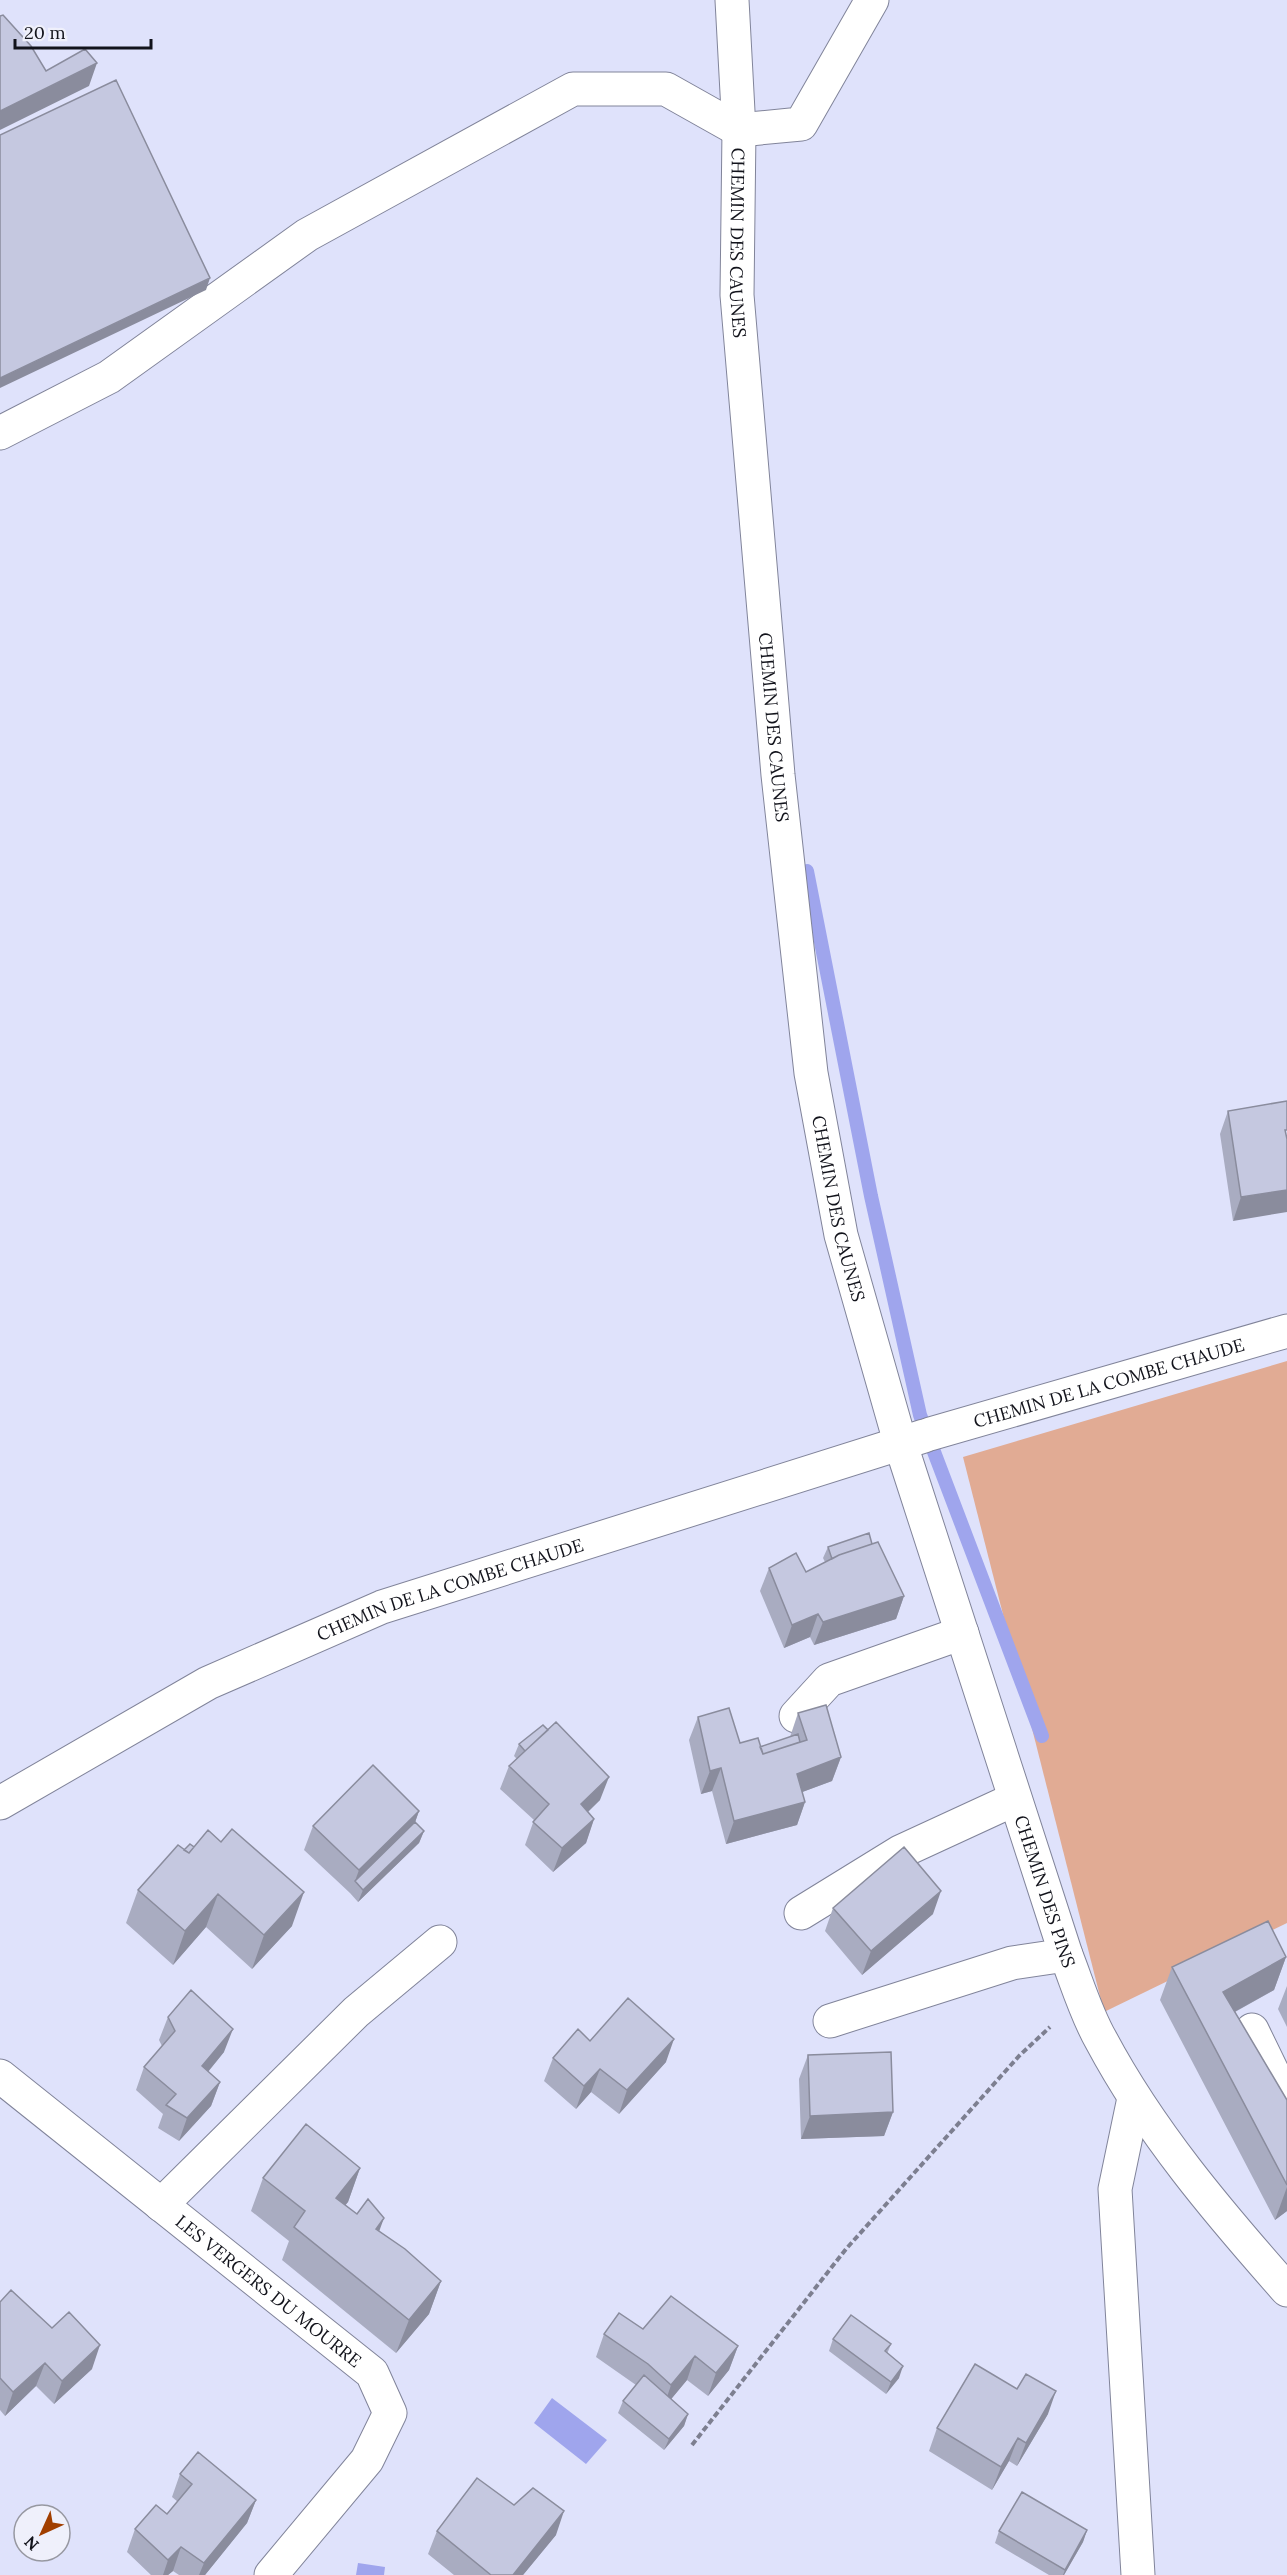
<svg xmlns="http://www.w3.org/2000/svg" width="1287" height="2575" font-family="Lora,serif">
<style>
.green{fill:#e1ab94}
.water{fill:#9fa5ed}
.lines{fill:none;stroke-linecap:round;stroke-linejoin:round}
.stream{stroke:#9fa5ed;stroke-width:14}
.minor-casing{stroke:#81849a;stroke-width:35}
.path{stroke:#7d7f90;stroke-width:4;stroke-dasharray:6 3;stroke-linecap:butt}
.minor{stroke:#fff;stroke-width:33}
.wall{fill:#a9acc1}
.shaded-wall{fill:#8a8c9d}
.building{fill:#c5c8e0;stroke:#8a8c9d;stroke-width:1.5}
.labels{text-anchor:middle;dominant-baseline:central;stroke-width:6;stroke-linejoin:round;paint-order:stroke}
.street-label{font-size:18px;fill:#12131b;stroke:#eff0fb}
</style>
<rect width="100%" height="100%" fill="#dfe2fb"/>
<path class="green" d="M1287,1361V1923L1104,2012L963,1457Z"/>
<path class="water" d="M552,2398L607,2440L586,2464L534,2423Z
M358,2563L385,2567L384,2575H356Z"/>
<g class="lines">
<path class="stream" d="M807,871L871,1196L920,1415L1042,1736"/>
<g class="minor-casing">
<g id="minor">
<path id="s1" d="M732,0L739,130L737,295L778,775L811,1073L841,1235L900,1442L1066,1955C1077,1983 1086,2014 1101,2040C1150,2132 1218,2212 1287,2290"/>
<path d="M0,433L109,377L307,235L573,89H666L739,130L801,124L872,0"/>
<path id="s2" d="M930,1434L1287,1331"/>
<path d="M796,1716L829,1680L962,1633"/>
<path id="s3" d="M0,1803L208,1683L382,1607L924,1436"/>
<path d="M801,1913L900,1852L1015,1799"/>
<path d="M830,2021L1012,1963L1066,1955"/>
<path d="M1252,2030L1287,2102"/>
<path id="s4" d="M0,2076L372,2373L390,2413L367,2460L271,2575"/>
<path d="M1134,2098L1115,2189L1138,2575"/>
<path d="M161,2205L356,2012L440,1942"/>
</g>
</g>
<path class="path" d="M692,2445L846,2249L1019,2056L1050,2027"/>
<use href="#minor" class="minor"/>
</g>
<path class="wall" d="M1287,1101L1233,1221L1220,1134L1228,1111Z
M872,1544L904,1596L896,1619L814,1645L810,1637L784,1648L760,1591L769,1568L806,1572L825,1562L823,1558L828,1547Z
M798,1713L841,1757L832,1781L802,1792L805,1802L797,1825L726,1844L712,1791L701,1794L689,1740L698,1717L740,1743L760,1747L790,1737Z
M519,1744L600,1800L588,1812L594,1819L586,1843L553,1872L525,1845L534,1820L500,1789L509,1766L517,1759L514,1756Z
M419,1811L415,1822L424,1831L419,1843L358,1902L350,1893L304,1850L313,1826Z
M194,1847L292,1926L252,1969L206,1927L173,1965L126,1923L138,1890L184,1850Z
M833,1908L933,1914L862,1975L825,1931Z
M1286,1957L1274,1990L1235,2012L1287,2100V2211L1275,2220L1160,2000L1172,1967Z
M1287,1986V2027L1278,2009Z
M168,2017L224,2052L208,2072L220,2082L211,2106L179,2141L158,2128L163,2114L136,2090L144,2067L162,2046L159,2040Z
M590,2041L666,2062L619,2114L591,2092L576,2109L544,2081L553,2058Z
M808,2055L893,2112L884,2136L801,2139L799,2079Z
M360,2168L348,2202L345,2205L441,2281L429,2314L396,2353L282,2260L289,2241L251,2211L263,2178Z
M0,2302L92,2369L54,2404L36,2386L5,2416L0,2410Z
M643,2329L738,2346L729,2370L708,2396L687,2380L671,2399L688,2414L684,2426L664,2450L618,2413L623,2401L636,2385L596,2357L604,2334Z
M833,2339L891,2344L887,2354L899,2378L886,2394L829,2351Z
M1048,2414L1017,2466L1009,2461L992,2490L929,2451L937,2428Z
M180,2474L256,2500L247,2523L205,2575H179L173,2571L168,2575H151L127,2552L135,2529L167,2514L178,2502L172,2497Z
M514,2505L556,2535L523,2575H454L428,2554L437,2531Z
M1087,2530L1083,2542L1064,2575H1049L995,2543L999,2531Z"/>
<path class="shaded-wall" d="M97,63L89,86L0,130V111Z
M210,278L206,290L0,388V378Z
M1287,1190V1212L1233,1221L1241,1197Z
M904,1596L896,1619L814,1645L823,1622Z
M818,1614L810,1637L784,1648L792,1625Z
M841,1757L832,1781L789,1797L797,1774Z
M721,1768L712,1791L701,1794L710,1771Z
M609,1777L600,1800L572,1827L581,1804Z
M805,1802L797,1825L726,1844L734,1821Z
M419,1811L411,1834L355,1881L359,1870Z
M594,1819L586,1843L553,1872L562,1848Z
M424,1831L419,1843L358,1902L363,1890Z
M941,1891L933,1914L862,1975L871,1951Z
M304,1892L292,1926L252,1969L264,1935Z
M218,1894L206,1927L173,1965L185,1931Z
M1286,1957L1274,1990L1211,2025L1223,1992Z
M233,2029L224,2052L193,2090L202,2066Z
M674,2039L666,2062L619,2114L627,2090Z
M600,2069L591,2092L576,2109L584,2086Z
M220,2082L211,2106L179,2141L187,2118Z
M893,2112L884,2136L801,2139L810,2116Z
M360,2168L348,2202L324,2231L336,2198Z
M1287,2187V2211L1275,2220Z
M384,2218L372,2251L376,2229Z
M441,2281L429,2314L396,2353L409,2320Z
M100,2345L92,2369L54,2404L62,2381Z
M738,2346L729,2370L708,2396L716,2373Z
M695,2356L687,2380L663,2409L671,2385Z
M45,2363L36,2386L5,2416L13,2392Z
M903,2366L899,2378L886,2394L891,2382Z
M1056,2391L1048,2414L1017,2466L1026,2443Z
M688,2414L684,2426L664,2450L669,2439Z
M1018,2438L1009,2461L992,2490L1001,2467Z
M256,2500L247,2523L205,2575H199L204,2563Z
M564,2511L556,2535L523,2575H513Z
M1087,2530L1083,2542L1064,2575H1063L1065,2570Z
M181,2547L173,2571L168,2575H163L168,2560Z"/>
<path class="building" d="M3,15L31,46L46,71L85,49L97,63L0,111V16Z
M116,80L210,278L0,378V135Z
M1287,1101V1130H1285L1287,1139V1190L1241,1197L1228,1111Z
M869,1533L872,1544L839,1555L832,1559L828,1547Z
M878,1542L904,1596L823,1622L818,1614L792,1625L769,1568L796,1553L806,1572L839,1555Z
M826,1705L841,1757L797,1774L805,1802L734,1821L721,1768L710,1771L698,1717L729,1708L740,1743L758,1738L763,1754L807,1740L798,1713Z
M556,1722L609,1777L581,1804L594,1819L562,1848L533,1822L549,1804L509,1766Z
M543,1725L548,1730L525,1751L519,1744Z
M798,1734L800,1742L763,1754L760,1747Z
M373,1765L419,1811L359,1870L313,1826Z
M415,1822L424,1831L363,1890L355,1881Z
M232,1829L304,1892L264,1935L218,1894L185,1931L138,1890L178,1845L189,1853L208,1830L221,1842Z
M190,1844L194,1847L189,1853L184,1850Z
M904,1847L941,1891L871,1951L833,1908Z
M1268,1921L1286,1957L1223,1992L1287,2100V2185L1172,1967Z
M191,1990L233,2029L202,2066L220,2082L187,2118L166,2105L176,2094L144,2067L175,2031L168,2017Z
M628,1998L674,2039L627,2090L600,2069L584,2086L553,2058L578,2029L590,2041Z
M891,2052L893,2112L810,2116L808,2055Z
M306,2124L360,2168L336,2198L357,2214L368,2199L384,2218L376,2229L405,2249L441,2281L409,2320L294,2227L305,2211L263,2178Z
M11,2290L52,2328L69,2312L100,2345L62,2381L45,2363L13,2392L0,2378V2302Z
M671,2296L738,2346L716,2373L695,2356L671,2385L648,2364L604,2334L619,2313L643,2329Z
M851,2315L891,2344L885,2351L903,2366L891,2382L833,2339Z
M975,2364L1017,2389L1026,2374L1056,2391L1026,2443L1018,2438L1001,2467L937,2428Z
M644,2375L688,2414L669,2439L623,2401Z
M198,2452L256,2500L204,2563L181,2547L168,2560L135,2529L156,2505L167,2514L192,2484L180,2474Z
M477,2478L514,2505L533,2488L564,2511L513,2575H491L437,2531Z
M1022,2492L1087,2530L1065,2570L999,2531Z"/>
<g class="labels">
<g class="street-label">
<text stroke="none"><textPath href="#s1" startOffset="243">CHEMIN DES CAUNES</textPath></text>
<text stroke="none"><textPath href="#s1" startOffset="729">CHEMIN DES CAUNES</textPath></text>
<text stroke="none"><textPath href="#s1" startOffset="1215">CHEMIN DES CAUNES</textPath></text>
<text stroke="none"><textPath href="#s2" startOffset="186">CHEMIN DE LA COMBE CHAUDE</textPath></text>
<text stroke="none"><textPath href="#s3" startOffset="500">CHEMIN DE LA COMBE CHAUDE</textPath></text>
<text stroke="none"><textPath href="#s1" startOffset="1929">CHEMIN DES PINS</textPath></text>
<text stroke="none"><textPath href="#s4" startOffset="344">LES VERGERS DU MOURRE</textPath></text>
</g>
</g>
<g transform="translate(42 2533) rotate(225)"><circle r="28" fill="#eff0fb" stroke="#9798a1" stroke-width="1.5"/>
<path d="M0-4.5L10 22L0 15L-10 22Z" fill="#a13f00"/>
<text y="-9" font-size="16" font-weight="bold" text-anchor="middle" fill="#12131b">N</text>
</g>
<path d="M15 39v9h136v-9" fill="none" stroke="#12131b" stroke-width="3"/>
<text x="24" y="39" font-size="18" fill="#12131b" stroke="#eff0fb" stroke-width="4.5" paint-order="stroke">20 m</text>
</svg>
